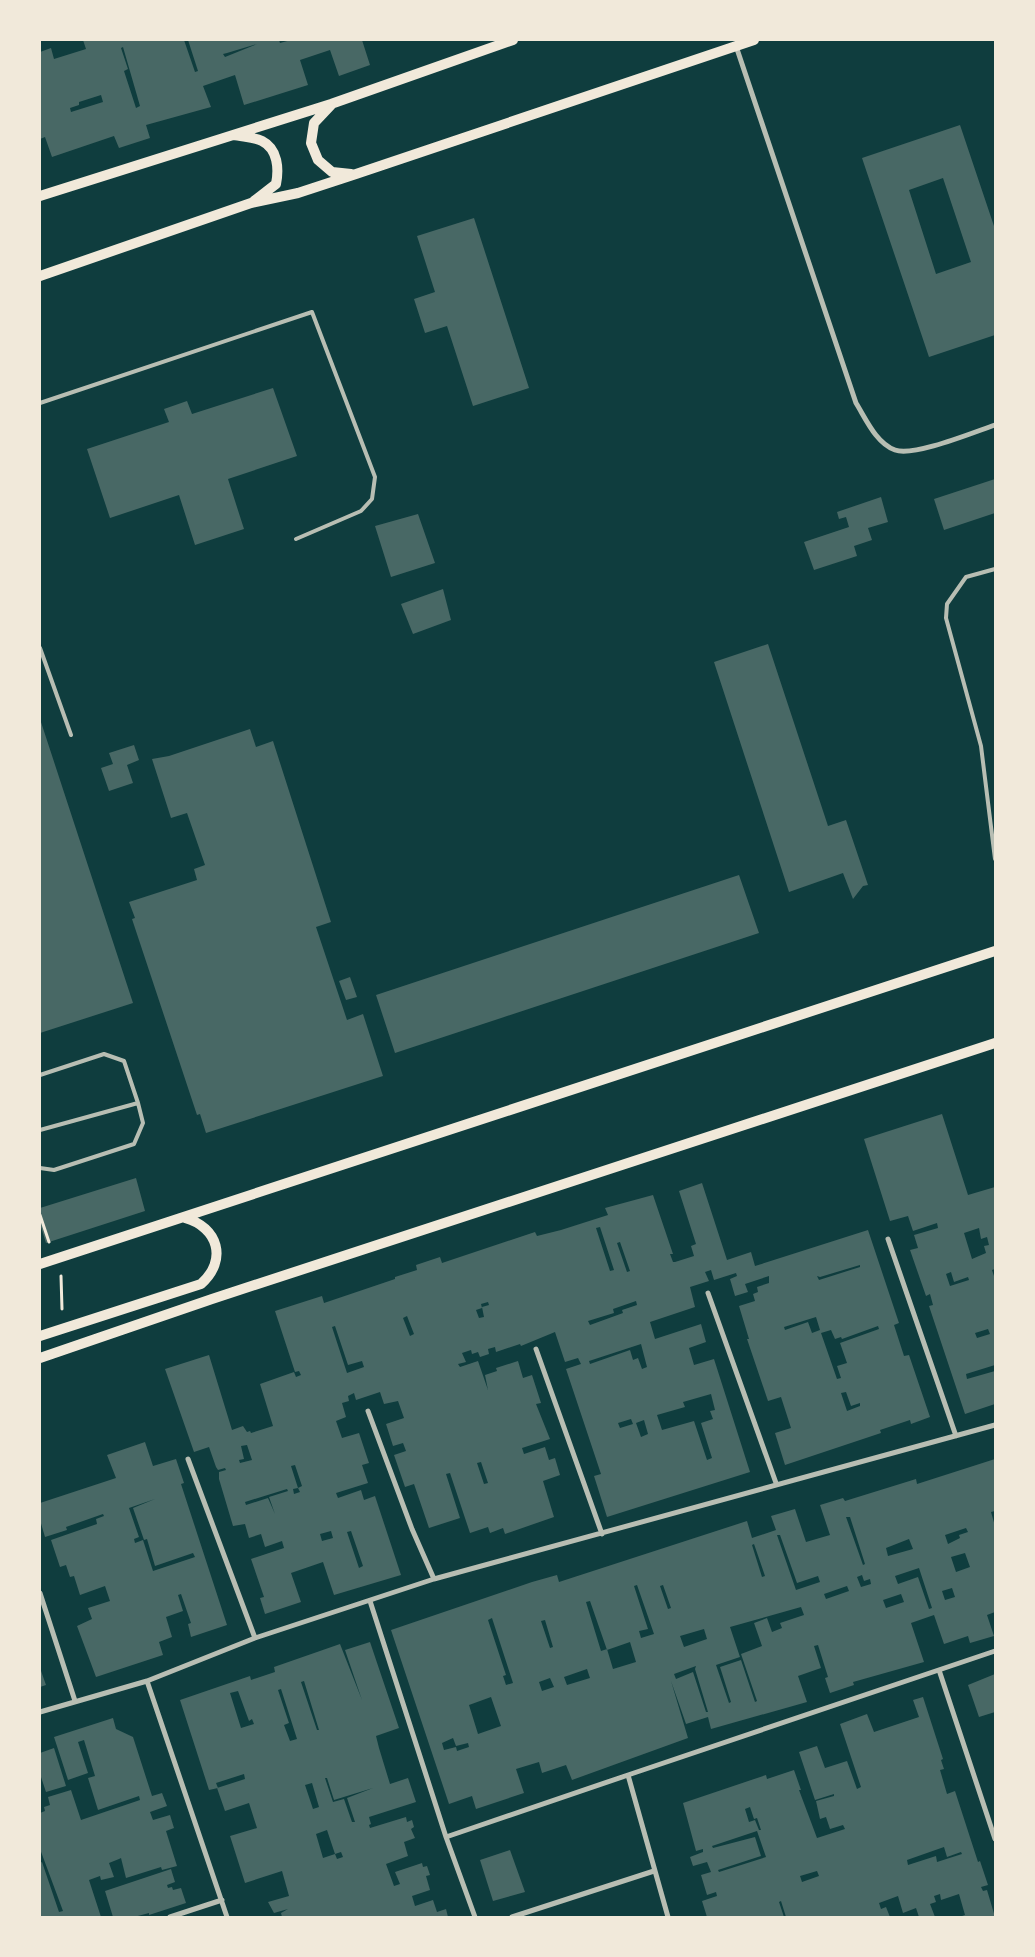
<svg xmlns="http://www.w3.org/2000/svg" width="1035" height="1957" font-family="Commissioner,sans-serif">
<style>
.building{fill:#486865;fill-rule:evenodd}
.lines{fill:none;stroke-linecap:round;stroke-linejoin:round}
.path{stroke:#f1e9da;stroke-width:3}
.service{stroke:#b8beb3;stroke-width:4}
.minor{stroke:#b8beb3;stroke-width:5}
.secondary{stroke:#f1e9da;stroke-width:10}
</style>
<rect width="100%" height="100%" fill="#0f3d3e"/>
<path class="building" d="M83,40H184L195,72L198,71L188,40H279L280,43L291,40H362L370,65L339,76L330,50L300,60L308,85L244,105L235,75L203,86L211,107L146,125L150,138L119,148L114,136L52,157L45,137L40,139V52L51,48L54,59L86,49ZM257,44L225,57L223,54L227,53ZM123,47L140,106L136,108L124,71L128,69L121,48ZM101,95L103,102L71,112L70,108L79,105V102Z
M960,125L995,229V335L929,357L862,158ZM943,178L971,262L936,274L909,190Z
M474,218L529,388L473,406L447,326L425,333L414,299L435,292L417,236Z
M273,388L297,456L228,479L244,529L195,545L179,495L110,518L87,449L169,422L164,409L187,401L192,414Z
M995,479V513L944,530L934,499Z
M881,497L888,522L868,528L872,540L854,546L857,556L814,570L804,542L849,527L846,517L839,519L837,512Z
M418,514L435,563L391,577L375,526Z
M443,589L451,620L413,634L401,604Z
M768,644L828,826L846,820L868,885L863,886L853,899L843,873L789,892L714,662Z
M40,719L133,1003L40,1033Z
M250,729L256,747L273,741L331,922L316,927L347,1020L363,1014L383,1076L206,1133L200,1114L197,1115L132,919L135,918L129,902L197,880L194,869L205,865L187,813L171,818L152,759L169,756Z
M134,745L139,760L127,765L133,783L109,791L101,768L113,764L109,753Z
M739,875L759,933L395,1053L376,995Z
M350,977L357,997L346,1000L339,981Z
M942,1114L968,1195L995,1187V1269L992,1270L995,1279V1365L966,1374L967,1379L995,1371V1404L965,1414L929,1306L933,1305L930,1294L926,1296L910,1250L918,1248L914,1235L938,1228L937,1223L913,1231L908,1216L890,1221L864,1139ZM979,1228L981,1239L987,1237L989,1245L984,1246L986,1253L972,1259L964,1233ZM951,1272L954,1282L968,1277L969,1280L950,1286L946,1274ZM988,1329L990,1334L977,1338L975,1333Z
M136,1178L145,1211L46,1243L40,1224V1208Z
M702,1183L727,1260L751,1252L755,1266L868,1230L899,1323L894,1325L904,1356L909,1355L930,1417L911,1424L910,1420L880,1430L881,1433L785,1465L775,1433L791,1428L781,1397L768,1401L747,1339H749L739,1306L755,1301L753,1294L758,1292L757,1287L769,1283V1276L745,1284L748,1292L735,1296L730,1279L737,1276L736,1273L714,1280L711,1270L705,1272L709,1281L690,1287L695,1307L650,1322L655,1339L701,1324L706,1342L689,1348L694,1365L714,1359L750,1472L607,1517L594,1476L601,1474L566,1369L581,1364L578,1358L565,1362L555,1332L521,1346L520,1344L496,1352L495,1347L488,1349L489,1354L480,1357L478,1352L472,1354L471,1350L462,1353L466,1362L458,1364L460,1367L478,1361L488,1390L485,1375L497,1371L496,1368L518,1361L523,1378L532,1375L541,1403L536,1404L550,1439L522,1448L524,1454L545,1447L549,1460L555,1458L560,1475L543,1481L554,1517L505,1534L503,1528L490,1533L488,1527L470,1533L450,1473L446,1474L460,1518L429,1528L414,1484L405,1487L394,1455L406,1451L403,1443L393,1446L386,1424L404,1418L398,1401L384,1404L380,1392L356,1400L354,1393L348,1396L349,1401L342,1403L346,1417L336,1421L342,1438L359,1433L369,1463L362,1465L368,1483L336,1493L338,1498L361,1490L364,1500L375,1496L401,1575L334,1595L323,1562L291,1573L301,1602L265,1614L260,1598L264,1597L251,1559L284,1548L282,1541L265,1547L261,1534L249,1538L245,1524L233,1526L219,1479V1472L226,1470L225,1468L218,1470L216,1467L209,1447L194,1452L165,1369L209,1355L232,1430L243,1426L247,1432L250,1431L251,1433L273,1426L260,1384L294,1372L296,1377L301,1375L299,1371L295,1372L275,1311L322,1296L324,1303L395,1279V1277L417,1270L416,1265L440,1257L442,1263L535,1232L537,1236L561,1230L608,1215L605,1208L653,1195L673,1254H670L673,1262H675L694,1256L691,1246L696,1244L679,1191ZM600,1227L614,1270L610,1271L596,1228ZM620,1242L630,1271L627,1272L617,1243ZM860,1265V1267L819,1280L817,1276L820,1277ZM636,1301L637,1305L622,1310L623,1313L590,1325L588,1321L614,1313L613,1309ZM488,1302L489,1305L482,1307L484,1317L479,1318L476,1310L482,1308L481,1304ZM407,1316L414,1334L410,1336L403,1318ZM816,1317L820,1330L812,1333L808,1322L785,1330L784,1327ZM335,1326L348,1365L362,1361L364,1367L347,1373L332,1327ZM878,1326L879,1329L840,1343L847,1363L837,1366L841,1378L837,1379L821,1333L831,1330L835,1339L841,1337L842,1339ZM641,1344L647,1367L642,1369L638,1358L633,1360L630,1350L590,1364L589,1361ZM846,1392L851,1406L860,1403V1406L847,1411L841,1393ZM711,1394L715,1410L710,1411L713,1419L701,1423L712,1458L707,1460L694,1421L662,1430L657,1415L685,1407L683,1402ZM631,1419L633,1424L620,1428L618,1423ZM644,1420L648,1434L641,1437L636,1423ZM247,1445L252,1460L240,1463L239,1460L244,1459L241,1446ZM481,1462L488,1483L484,1484L477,1463ZM295,1465L302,1486L298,1488L300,1492L294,1494L293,1489L298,1488L291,1466ZM287,1489L288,1491L269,1497L275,1514L268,1498L246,1505L245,1502ZM331,1531L333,1538L322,1541L320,1534ZM351,1531L363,1566L359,1568L347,1532Z
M145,1442L153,1466L176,1459L184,1483L181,1484L227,1625L191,1637L188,1624L191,1623L181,1594L178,1595L183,1611L166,1617L172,1637L159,1642L163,1655L96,1677L77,1626L92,1619L88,1608L110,1601L105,1586L80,1595L74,1576L70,1577L66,1565L60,1567L51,1540L97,1524L96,1519L104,1516L103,1514L66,1527L67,1530L45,1537L40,1520V1503L116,1478L107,1455ZM155,1499L133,1508L144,1540L147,1539L155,1566L193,1553L195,1557L153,1571L143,1540L135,1543L134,1539L139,1537L129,1508Z
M995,1459V1511L991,1512L995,1526V1612L987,1615L994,1636L970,1643L968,1636L944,1644L934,1615L911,1623L924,1662L853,1682L854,1685L830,1693L825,1678L828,1677L818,1645L814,1646L821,1668L798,1676L807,1702L711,1729L708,1717L686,1724L671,1681L688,1738L572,1780L566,1765L542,1773L539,1762L516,1769L524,1793L476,1809L472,1796L449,1804L391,1630L532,1582L557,1575L559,1582L747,1521L752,1538L776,1530L771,1516L795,1509L806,1542L830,1535L820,1505L843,1498L845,1501L916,1479L917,1484ZM846,1517H850L865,1564L863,1565ZM966,1528L968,1532L959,1535L960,1538L948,1544L945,1535ZM777,1535H780L797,1583L818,1576L820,1582L796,1590ZM909,1539L913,1549L888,1556L886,1548ZM754,1544L765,1576L762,1577L752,1545ZM965,1553L970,1567L956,1572L951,1557ZM919,1568L932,1608L929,1609L918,1577L898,1584L895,1576ZM862,1575L864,1581L870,1579L871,1584L861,1587L857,1577ZM637,1585L654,1634L641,1638L639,1631L648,1629L634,1586ZM663,1585L671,1608L668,1609L660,1586ZM847,1586L849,1591L826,1599L824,1594ZM952,1588L955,1597L945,1600L942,1591ZM901,1594L904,1602L886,1608L883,1600ZM590,1601L607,1650L630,1642L636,1662L613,1669L607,1649L601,1651L586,1602ZM801,1607L804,1615L780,1623L782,1628L772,1632L767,1618L754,1623L762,1646L741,1654L757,1701L755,1702L741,1660L720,1667L731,1702L729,1703L716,1665L740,1657L730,1627ZM492,1618L513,1683L506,1685L503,1676L506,1675L488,1620ZM545,1620L553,1647L550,1648L541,1621ZM704,1629L707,1639L684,1647L680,1636ZM696,1666L695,1669L708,1712H706L693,1672L676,1679L674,1674ZM587,1669L590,1678L567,1685L564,1677ZM550,1678L554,1687L542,1691L539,1682ZM491,1697L501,1726L478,1734L469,1705ZM453,1738L456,1746L468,1743L469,1747L457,1751L456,1747L444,1750L442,1743Z
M370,1642L399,1728L376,1736L379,1748L390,1784L408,1778L416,1802L369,1817L371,1824L369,1825L370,1828L406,1817L407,1822L412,1820L414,1827L411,1829L415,1838L404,1842L408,1856L386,1864L394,1886L400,1884L395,1872L422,1863L423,1867L427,1866L430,1875L426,1876L430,1890L412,1896L415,1906L433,1900L437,1912L446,1909L448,1917H282L281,1913L288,1909L274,1913L268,1902L289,1896L282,1871L245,1883L230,1836L257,1828L249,1803L225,1811L217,1788L245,1779L244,1774L216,1783L218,1788L209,1790L180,1700L250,1676L251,1680L275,1672L274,1667L340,1644L362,1700L345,1650ZM304,1681L319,1730H317L301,1682ZM281,1689L297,1739L290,1741L284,1725L289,1723L278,1690ZM238,1691L249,1721L252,1719L254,1724L241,1728L230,1693ZM325,1778H327L334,1800L373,1788L347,1798L355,1822H352L344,1799L333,1802ZM312,1783L319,1807L313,1809L305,1785ZM327,1830L335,1854L341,1852L343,1857L337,1859L335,1854L323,1858L316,1834Z
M40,1668L46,1685L40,1687Z
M995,1674V1712L979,1717L968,1685Z
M923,1697L943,1759L941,1760L944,1769L940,1770L947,1794L955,1791L978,1862L980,1861L988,1885L981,1887L983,1891L987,1890L995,1917H959L965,1915L959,1894L941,1900L940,1894L934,1896L936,1902L930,1904L935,1917H919L916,1908L903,1913L898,1896L879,1903L881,1909L886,1907L890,1917H786L781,1901L779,1902L784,1917H707L702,1901L717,1896L716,1892L707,1895L701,1875L711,1872L707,1862L693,1866L690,1857L703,1852V1849L696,1851L683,1803L766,1775L767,1779L794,1770L801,1790H799L817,1838L845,1829L843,1825L830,1829L826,1817L820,1819L816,1801L834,1796V1794L815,1800L799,1752L817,1746L825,1768L847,1761L857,1789L861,1787L840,1724L867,1714L874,1732L919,1717L913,1700ZM750,1807L754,1819L757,1818L761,1830H759L755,1820L749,1822L745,1809ZM757,1831L766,1857L719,1872L718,1870L761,1856L755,1837L713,1848L712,1846ZM944,1847L947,1857L961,1852L962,1854L937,1862L936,1856L908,1865L907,1860ZM817,1871L819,1876L802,1882L800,1876Z
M113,1718L116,1729L133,1737L152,1796L162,1793L167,1806L150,1812L153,1820L170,1815L174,1828L166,1831L177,1866L162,1870L161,1867L126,1878L121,1858L119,1859L109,1863L114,1877L101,1880L100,1876L89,1880L101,1917H40V1863L42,1862L59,1912L63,1911L40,1849V1813L45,1811L44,1807L50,1805L48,1797L71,1790L81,1820L140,1800L139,1796L98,1810L88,1778L95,1776L84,1740L78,1742L88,1773L68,1780L54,1737Z
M54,1748L66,1786L46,1792L40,1774V1753Z
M510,1850L525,1892L493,1901L480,1860Z
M171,1869L175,1882L167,1885L168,1888L172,1887L173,1890L181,1888L186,1903L149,1915V1913L134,1917H113L105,1891Z"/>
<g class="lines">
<path class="path" d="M40,1215L49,1242
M61,1276L62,1309"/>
<path class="service" d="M40,403L312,312L375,477L372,499L361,511L296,539
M995,569L966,577L947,604L946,618L981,746L995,859
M40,648L71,735
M40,1075L104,1054L124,1061L138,1103L40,1130
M40,1168L54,1170L134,1144L143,1123L138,1103"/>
<path class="minor" d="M736,46L856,403C866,419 876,443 895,450C914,457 974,432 995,425
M888,1239L956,1436
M708,1293L776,1483
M536,1349L602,1534
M368,1411L412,1529L434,1579
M188,1459L255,1638
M40,1593L75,1701
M370,1601L446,1837L475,1917
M939,1670L995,1839
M147,1681L227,1917
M40,1712L147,1681L255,1638L434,1579L995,1425
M628,1775L995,1651
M446,1837L628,1775L668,1917
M170,1917L222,1900
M512,1917L654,1871"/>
<path class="secondary" d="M331,105L314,123L311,143L318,160L332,172L351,174
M234,135C242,137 254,137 262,141C278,149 279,169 276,184L254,201
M40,196L331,104L513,40
M40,276L251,203L298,193L356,174L754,40
M40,1264L995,951
M40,1336L201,1284C228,1260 218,1227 185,1218
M40,1358L212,1299L995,1043"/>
</g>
<rect width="1035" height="1957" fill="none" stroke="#f1e9da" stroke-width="82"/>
</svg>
